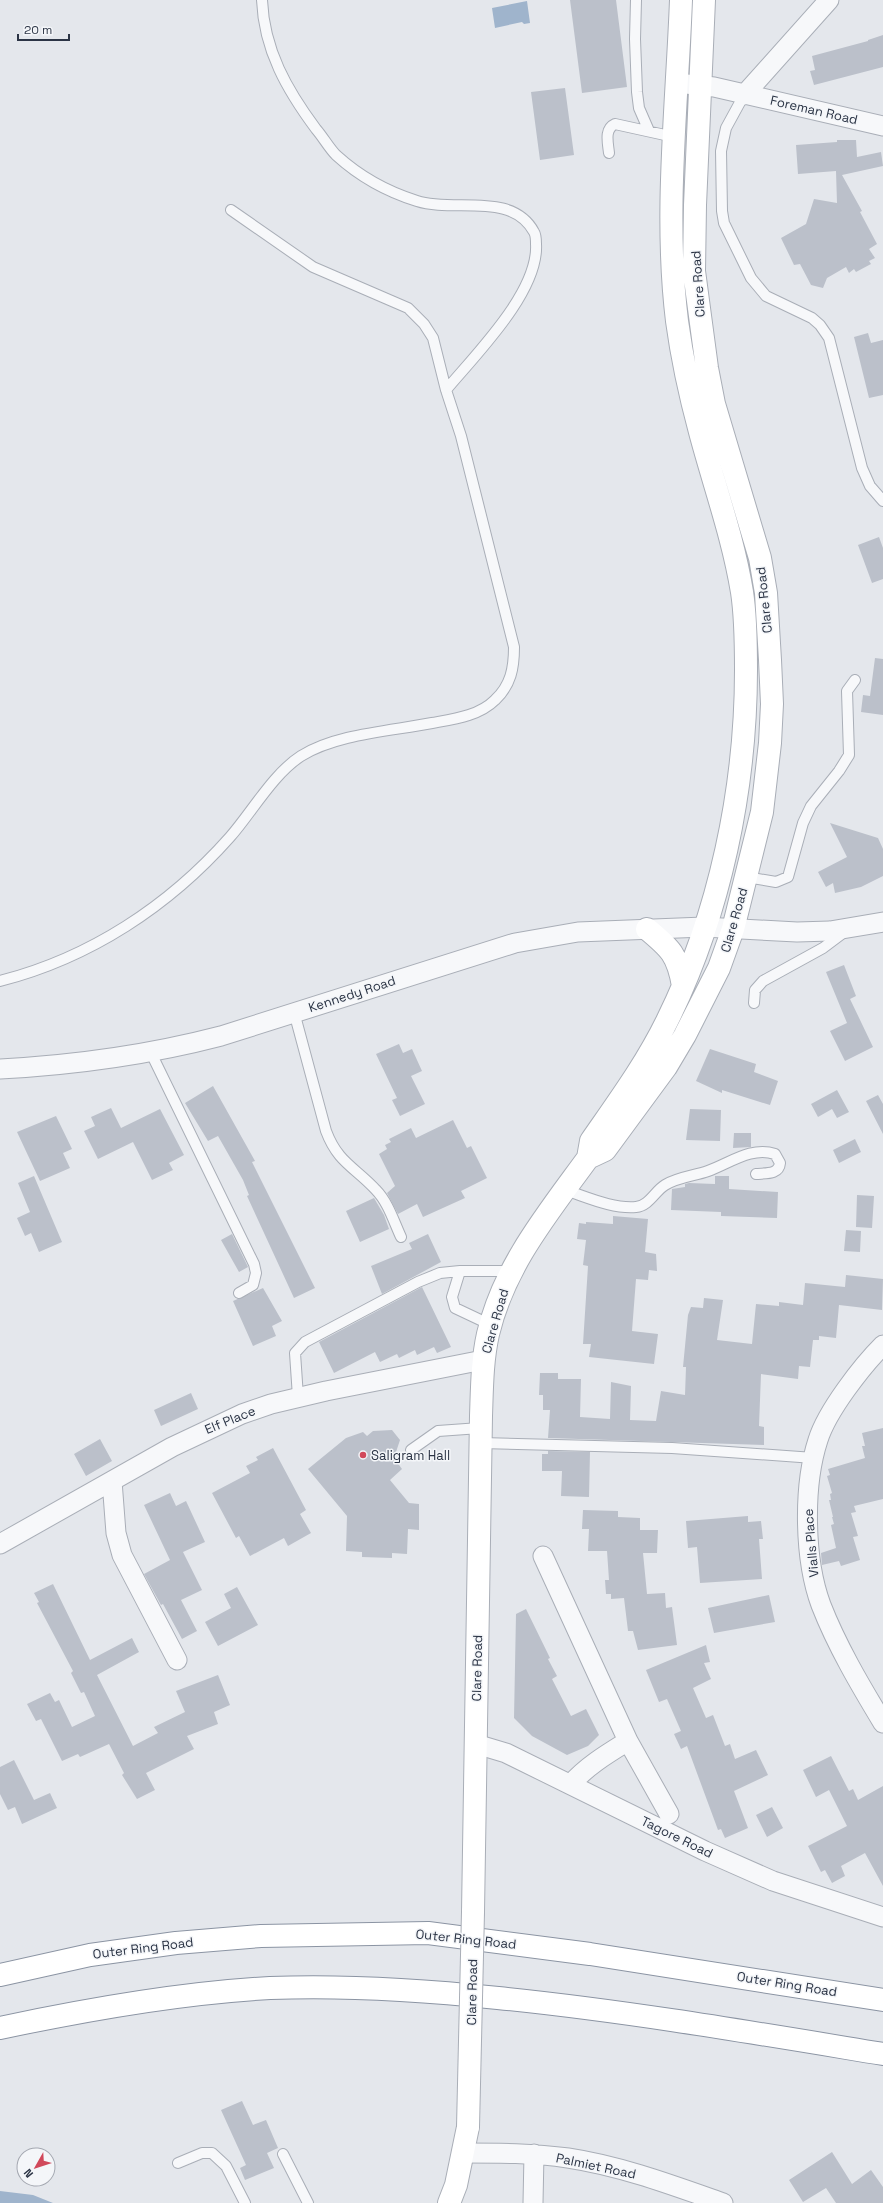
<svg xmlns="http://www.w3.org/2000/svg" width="883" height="2203" font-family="'Space Grotesk',sans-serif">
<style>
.water{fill:#9fb4cc}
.building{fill:#bbc0ca}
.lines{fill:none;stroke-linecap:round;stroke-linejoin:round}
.lane-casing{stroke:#a9aeb7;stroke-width:12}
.street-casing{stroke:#a9aeb7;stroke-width:21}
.secondary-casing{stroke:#a9aeb7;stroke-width:24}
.highway-casing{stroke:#8b94a3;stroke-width:24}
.lane{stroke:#f7f8fa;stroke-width:10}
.street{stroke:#f7f8fa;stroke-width:19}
.secondary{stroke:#fff;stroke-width:22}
.highway{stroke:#fff;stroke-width:22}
.secondary-bridge-casing{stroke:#a9aeb7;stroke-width:24;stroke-linecap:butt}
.secondary-bridge{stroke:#fff;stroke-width:22}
.poi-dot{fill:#d1495b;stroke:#f4f6f9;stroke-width:1.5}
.labels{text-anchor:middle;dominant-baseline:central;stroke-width:3;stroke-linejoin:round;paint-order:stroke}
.street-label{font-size:13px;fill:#2b3445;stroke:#f4f6f9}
.poi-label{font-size:13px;fill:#2b3445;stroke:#f4f6f9;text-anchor:start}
</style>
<rect width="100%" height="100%" fill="#e4e7ec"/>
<path class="water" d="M527,1L530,23L524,24L522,22L495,28L492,8Z
M0,2191L33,2195L53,2203H0Z"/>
<path class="building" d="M570,0H616L627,87L582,93Z
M883,35V67L814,85L810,71L815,70L812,56L868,41V40Z
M565,88L574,155L540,160L531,92Z
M837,140H856L857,157L881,152L883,166L842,175L862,211L860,212L877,244L869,249L875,258L869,261L871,264L856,272L854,269L849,273L846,267L827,278L823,288L811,285L800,264L794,265L781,238L806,224L814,199L837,203L836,171L798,174L796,145L837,142Z
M868,333L871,343L883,340V395L869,398L854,337Z
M879,537L883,548V579L872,583L858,545Z
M875,658L883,659V715L861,712L863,695L870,696Z
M830,823L878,838L883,849V876L861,887L835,893L833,883L826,887L818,872L847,857Z
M844,965L856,996L850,999L873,1047L845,1061L830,1031L847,1023L826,972Z
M399,1044L403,1053L412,1049L422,1071L411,1076L425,1104L400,1116L392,1100L397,1098L376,1054Z
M710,1049L756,1064L754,1072L778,1081L770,1105L722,1090V1093L696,1081Z
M213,1086L255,1161L252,1162L315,1288L294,1298L247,1196L249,1195L243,1180L218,1136L208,1141L185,1103Z
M837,1090L849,1112L837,1118L832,1109L818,1117L811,1104Z
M878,1095L883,1104V1134L866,1101Z
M111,1108L121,1128L160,1109L184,1155L169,1163L173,1170L152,1180L133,1142L98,1159L84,1131L95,1126L91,1117Z
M690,1109L721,1110L720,1141L686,1140Z
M56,1116L72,1149L63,1153L70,1168L40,1181L17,1132Z
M453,1120L467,1148L471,1146L487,1178L461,1191L465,1198L423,1217L417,1204L398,1214L387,1193L395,1186L379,1154L387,1149L385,1145L391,1142L389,1139L411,1128L416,1138Z
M734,1133H751V1147L733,1148Z
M855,1139L861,1152L839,1163L833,1150Z
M34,1176L62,1242L39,1252L31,1233L25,1236L17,1218L30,1212L18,1183Z
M715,1176H729V1189L778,1192L777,1218L721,1216V1212L671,1210L672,1189L685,1187V1184L689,1183L715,1184Z
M857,1195L874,1196L872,1228L856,1227Z
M374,1198L384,1215L389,1229L360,1242L346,1211Z
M613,1216L648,1219L645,1252L656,1254L657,1271L649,1270L648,1280L636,1279L632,1331L658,1334L654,1364L589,1357L591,1344H583L588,1266L583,1265L586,1240L577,1239L579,1223L586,1224V1222L613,1224Z
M846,1230L861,1231L860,1252L844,1251Z
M232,1234L248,1267L239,1272L221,1240Z
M428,1234L441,1262L382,1294L371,1266L412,1249L409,1243Z
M846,1275L883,1279L882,1310L839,1305L836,1338L819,1336V1340H813L810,1367L799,1366L798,1379L761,1374L759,1426L764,1427V1445L548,1438L550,1410H543V1395H539L540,1373H558V1379H581L580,1417L610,1419L611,1382L631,1386L630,1420L656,1421L661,1391L685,1395L686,1367H683L688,1315L691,1307L703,1308L704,1298L723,1300L717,1340L752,1344L756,1304L779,1306V1302L803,1305L805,1283L845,1287Z
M422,1287L451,1347L437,1353L434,1347L417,1355L415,1350L399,1358L397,1354L380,1362L375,1352L334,1373L319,1342Z
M263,1288L282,1321L272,1326L276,1336L253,1346L233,1301Z
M191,1393L198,1409L161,1426L154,1410Z
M883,1428V1499L854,1506L856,1512L851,1513L858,1536L853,1537L860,1560L841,1566L839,1561L822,1565L821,1553L836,1548L831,1525L834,1524L832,1517H833L829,1500H831L830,1494L832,1493L827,1476L830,1475L828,1469L865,1458L862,1446H865L862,1433Z
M392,1430L400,1440L394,1458L402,1469L390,1480L409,1503L419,1504V1530L408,1529L407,1554L392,1553V1558L362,1557V1552L346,1551L347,1516L308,1469L346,1438L363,1432L367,1436L373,1431Z
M100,1439L112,1461L86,1476L74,1454Z
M273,1448L306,1510L300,1514L311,1533L288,1546L284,1538L250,1556L239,1536L236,1538L212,1493L250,1473L246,1466L258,1460L256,1457Z
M548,1451L590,1452L589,1497L561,1496L562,1471H542V1454H548Z
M170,1493L176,1506L186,1501L205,1542L183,1552L202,1590L181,1600L197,1631L182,1639L163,1604L161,1605L144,1574L170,1560L144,1505Z
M583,1510L618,1511V1517L640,1518V1530H658L657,1553H643L647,1594L665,1593L666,1608L672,1607L677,1645L638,1650L633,1631H628L624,1598L611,1599V1594H606L605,1580H609L607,1551H588L589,1529H582Z
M748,1516V1522L761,1521L763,1539H759L762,1579L700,1583L697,1547L688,1548L686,1521Z
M53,1584L90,1660L132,1638L139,1652L97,1675L133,1746L158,1733L154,1727L185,1712L176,1691L218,1675L230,1705L214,1712L218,1724L187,1736L194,1749L146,1773L155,1790L137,1799L122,1775L124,1773L109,1744L80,1757L78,1754L62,1761L41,1719L36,1721L27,1704L50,1693L55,1702L59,1700L72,1727L95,1716L84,1692L81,1693L71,1673L73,1671L37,1603L39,1602L34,1593Z
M237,1587L258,1625L218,1646L205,1622L231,1608L224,1594Z
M769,1595L775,1622L714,1633L708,1608Z
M526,1609L550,1658L548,1659L557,1676L552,1679L571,1716L586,1709L599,1735L588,1746L567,1755L532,1736L514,1718L516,1614Z
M706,1645L710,1662L704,1663L711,1679L693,1688L706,1718L713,1715L725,1746L730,1744L735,1759L756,1750L768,1775L734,1791L748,1828L725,1838L721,1829L718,1830L687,1746L681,1749L674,1734L681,1731L667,1699L659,1702L646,1670Z
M831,1756L849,1791L853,1789L858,1800L883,1786V1886L865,1853L841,1866L845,1876L832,1883L825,1870L821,1872L808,1846L847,1826L829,1790L816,1797L803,1770Z
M14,1760L34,1800L50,1793L57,1808L22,1824L15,1807L8,1810L0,1794V1767Z
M772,1807L783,1828L767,1837L756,1815Z
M242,2101L253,2125L266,2120L278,2148L267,2153L274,2168L245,2180L240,2168L246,2165L221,2110Z
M832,2152L852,2184L871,2170L883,2187V2203H836L826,2188L803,2202L789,2180Z"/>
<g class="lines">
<g class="lane-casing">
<path id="lane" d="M262,0C264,50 287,90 316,129C323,137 329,148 336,155C359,176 388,192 417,201C454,213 512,191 534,232C536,235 536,240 536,244C539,292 475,355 446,390
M636,0L635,39L637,92L639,108L649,131
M744,95L726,128L721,151L722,211L724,223L751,278L766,296L812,318L820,325L829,338L862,468L870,486L883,501
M609,153C608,143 604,129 615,124L674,137
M746,877L776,882L788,877L803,823L811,806L839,771L849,755L847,691L855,680
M0,981C90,958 169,906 230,837C252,812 273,774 301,756C336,734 391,731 432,723C454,719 479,716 495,700C511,685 514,668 514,647L461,436L446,390L433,338L424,324L408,308L313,267L231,210
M754,1003L755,990L763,981L823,948L843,933
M294,1012L326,1131C338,1163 355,1167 376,1190C388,1202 394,1222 401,1237
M151,1053L254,1264L256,1273L253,1285L239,1293
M565,1190C587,1197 612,1209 636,1207C649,1206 655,1191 665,1185C678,1177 694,1176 708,1171C730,1163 752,1146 775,1154L780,1163C779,1175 765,1173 756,1174
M491,1325L455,1308L452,1297L460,1271H511
M298,1397L295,1353L305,1342L418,1282L440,1273L460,1271
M481,1443L672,1448L814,1458
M411,1450L438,1431L480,1428
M283,2154L308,2203
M178,2163L202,2153H212L226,2166L245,2203"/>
</g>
<g class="street-casing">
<path id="street" d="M677,83L714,87L883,126
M744,95L829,0
M0,1069C75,1065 148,1055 221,1036L515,943L578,932L704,927L797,932L830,931L883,922
M883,1345C862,1366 827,1411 818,1440C803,1486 804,1559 821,1605C837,1646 860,1685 883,1723
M112,1481L116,1533L122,1555L177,1660
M0,1544L172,1447L242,1414L271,1404L326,1391L483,1360
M543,1556L628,1741L669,1814
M476,1744L506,1753L705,1851L773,1881L883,1917
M571,1784C587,1766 607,1754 628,1741
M464,2153C499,2153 533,2153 568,2158C621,2166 672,2185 723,2203
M533,2203L534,2154"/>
</g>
<g class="secondary-casing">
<path id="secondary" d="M647,929C670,948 678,955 683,986
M588,1158L605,1150L666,1067L685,1035L719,968L733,929L762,812L770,743L772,704L770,660L766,593L760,558L714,404L707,368L694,271L695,205L704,0
M473,1912L481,1416C482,1388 482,1361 488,1334C504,1266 548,1213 588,1158L591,1141C618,1102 646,1064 667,1021C720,914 746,788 746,670C746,644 746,618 742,592C733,537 714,485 700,432C690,395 682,358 677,321C664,215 677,106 681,0
M449,2203L456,2185L468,2127"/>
</g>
<g class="highway-casing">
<path id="highway" d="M0,1975L90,1955L176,1943L261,1936L428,1933L590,1954L883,2000
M0,2028C89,2009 179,1993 270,1988C346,1985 422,1990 498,1998C627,2011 755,2033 883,2054"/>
</g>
<use href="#lane" class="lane"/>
<use href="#street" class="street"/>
<use href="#secondary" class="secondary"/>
<use href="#highway" class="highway"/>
<g class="secondary-bridge-casing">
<path id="secondary-bridge" d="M468,2127L473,1912"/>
</g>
<use href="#secondary-bridge" class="secondary-bridge"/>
</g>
<circle class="poi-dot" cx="363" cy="1455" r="4"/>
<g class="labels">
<g class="street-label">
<text transform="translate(814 110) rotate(13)">Foreman Road</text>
<text transform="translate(698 284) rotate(-94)">Clare Road</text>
<text transform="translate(764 600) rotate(-96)">Clare Road</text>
<text transform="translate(734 920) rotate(-74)">Clare Road</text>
<text transform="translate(352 994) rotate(-18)">Kennedy Road</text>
<text transform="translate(495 1321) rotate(-74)">Clare Road</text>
<text transform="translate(230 1420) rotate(-22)">Elf Place</text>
<text transform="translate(811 1543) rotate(-95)">Vialls Place</text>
<text transform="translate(477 1668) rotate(-89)">Clare Road</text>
<text transform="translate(677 1837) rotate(26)">Tagore Road</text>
<text transform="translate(466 1939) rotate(6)">Outer Ring Road</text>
<text transform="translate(143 1948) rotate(-7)">Outer Ring Road</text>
<text transform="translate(787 1984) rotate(9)">Outer Ring Road</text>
<text transform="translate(472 1992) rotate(-89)">Clare Road</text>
<text transform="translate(596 2166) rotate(12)">Palmiet Road</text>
</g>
<g class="poi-label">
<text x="371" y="1455">Saligram Hall</text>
</g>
</g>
<g transform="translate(36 2167) rotate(231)"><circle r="19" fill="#f4f6f9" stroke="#a4a8b1"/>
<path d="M0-3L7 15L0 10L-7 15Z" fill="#d1495b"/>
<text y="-6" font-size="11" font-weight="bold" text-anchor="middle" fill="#2b3445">N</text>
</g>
<path d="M18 34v6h51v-6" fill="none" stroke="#2b3445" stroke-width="2"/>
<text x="24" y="34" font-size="12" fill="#2b3445" stroke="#f4f6f9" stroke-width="3" paint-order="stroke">20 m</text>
</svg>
